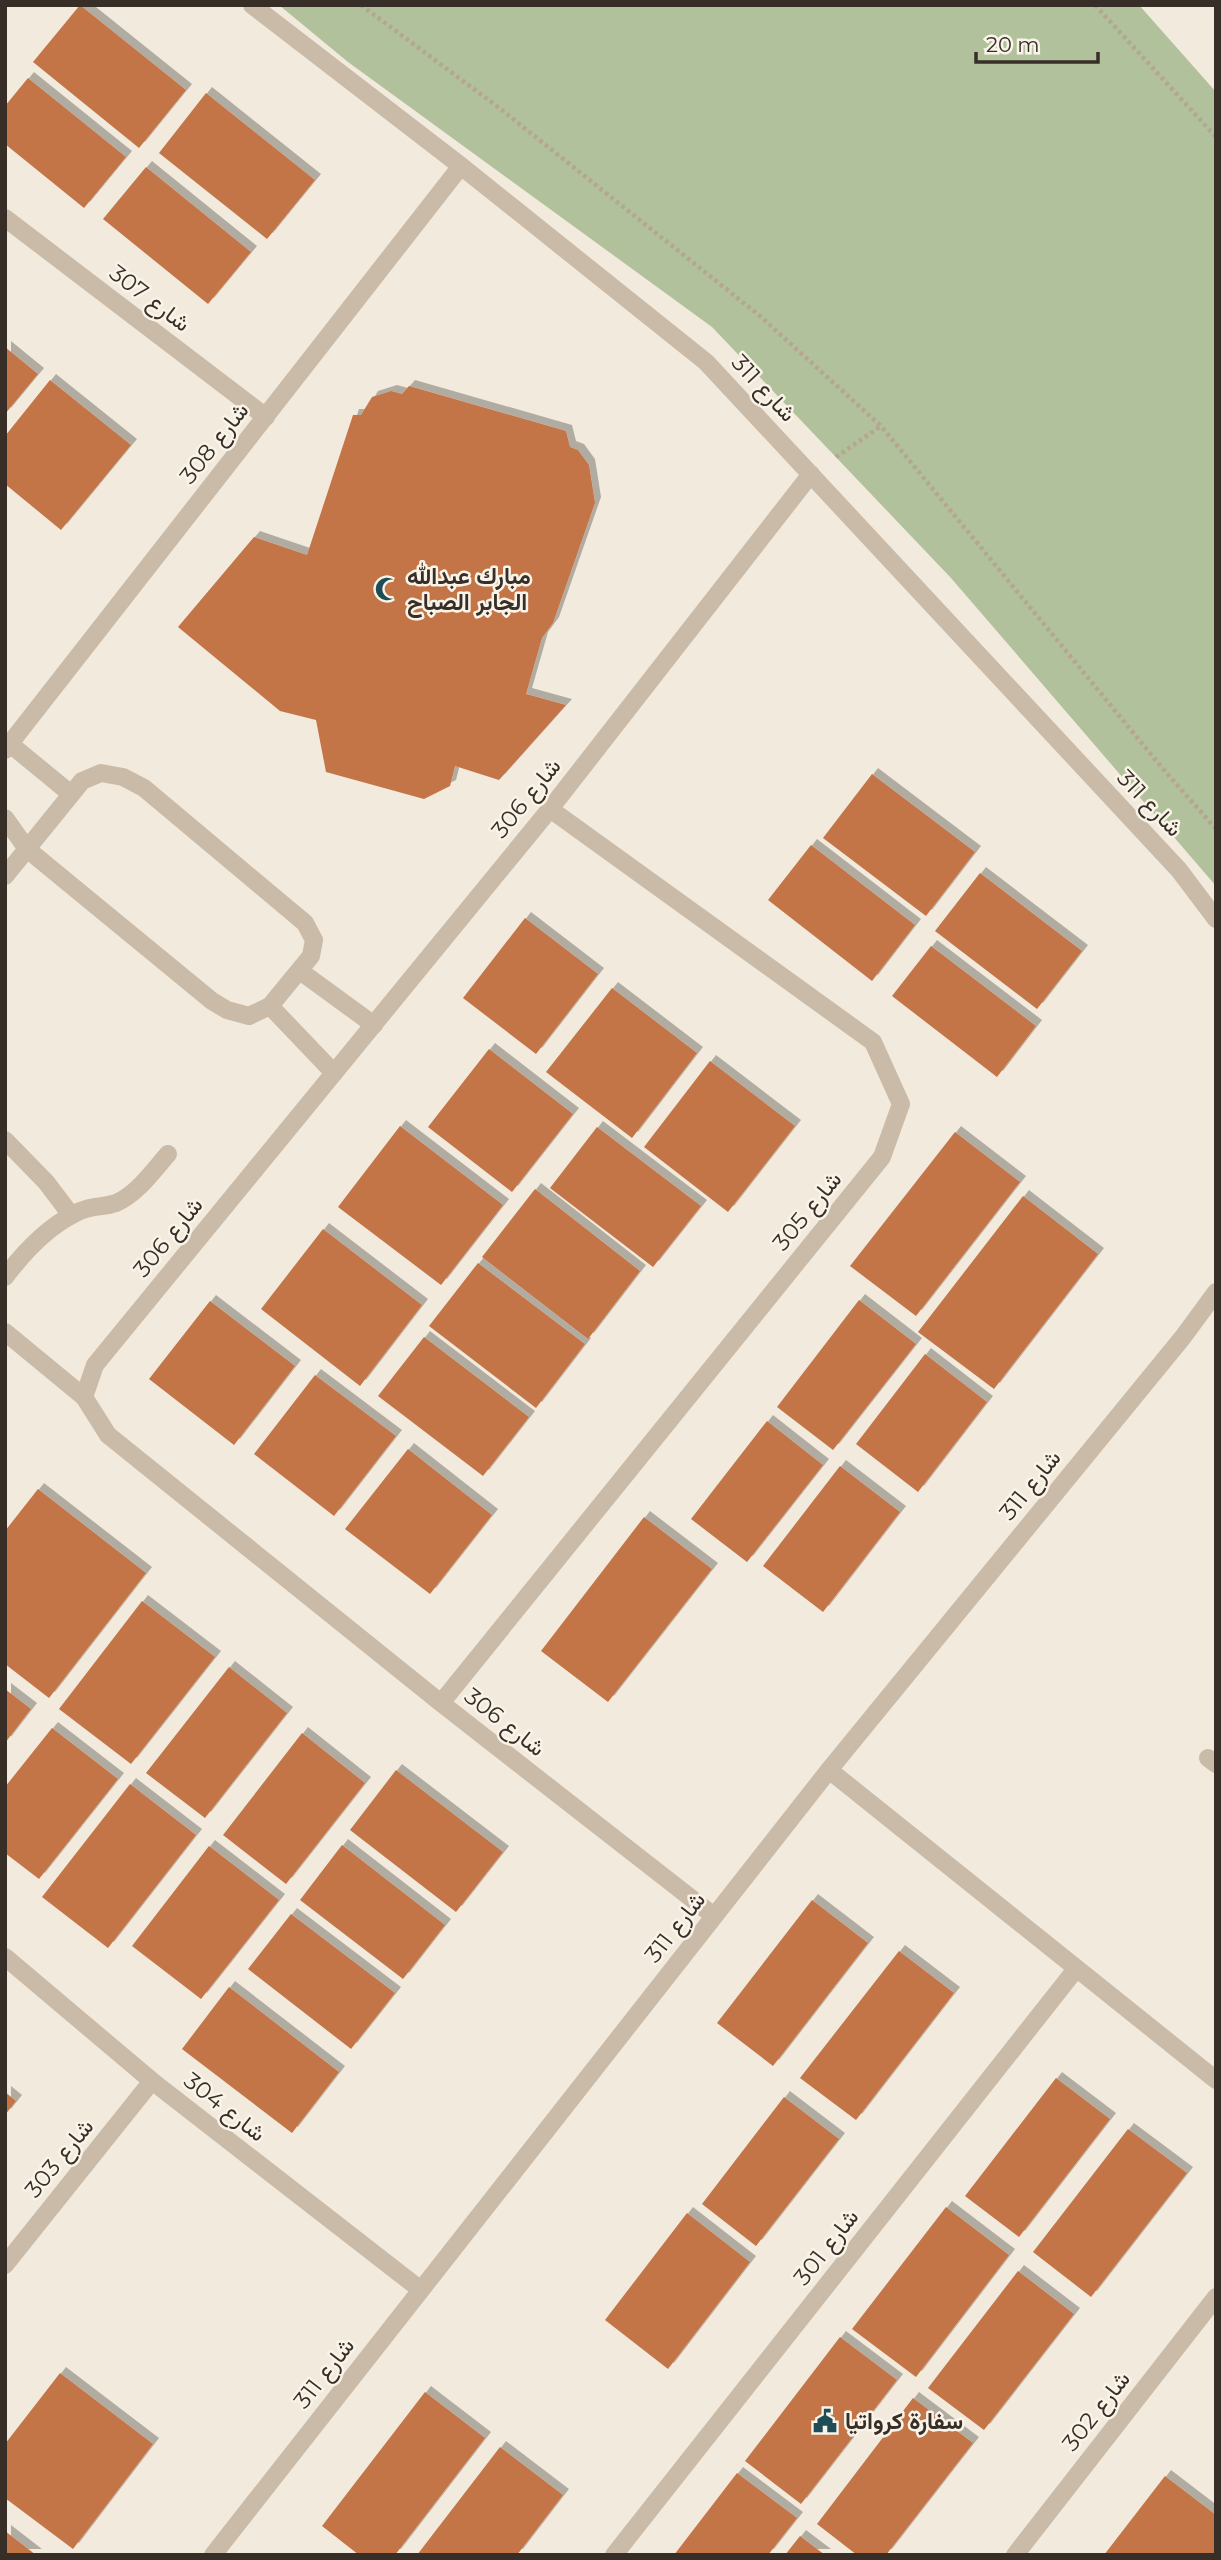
<svg xmlns="http://www.w3.org/2000/svg" width="1221" height="2560" font-family="Montserrat,Vazirmatn,sans-serif">
<style>
.green{fill:#b0c19c}
.building{fill:#c47447;filter:url(#shadow)}
.lines{fill:none;stroke-linecap:round;stroke-linejoin:round}
.path{stroke:#b5a592;stroke-width:4.5;stroke-dasharray:3.5 3.5;stroke-linecap:butt}
.lane{stroke:#cabba8;stroke-width:18}
.street{stroke:#cabba8;stroke-width:18}
.labels{text-anchor:middle;dominant-baseline:central;stroke-width:5;stroke-linejoin:round;paint-order:stroke}
.street-label{font-size:23px;fill:#372e28;stroke:#f9f3e8}
.poi-label{font-size:23px;font-weight:bold;fill:#372e28;stroke:#f9f3e8;text-anchor:start}
</style>
<defs>
<filter id="shadow"><feDropShadow dx="6" dy="-6" stdDeviation="0" flood-color="#0004"/></filter>
</defs>
<rect width="100%" height="100%" fill="#f2eadc"/>
<path class="green" d="M279,5H1139L1216,92V886L951,578L712,327L348,62Z"/>
<path class="building" d="M80,5L186,90L139,148L33,62Z
M28,78L126,157L84,208L5,144V106Z
M206,93L315,180L267,239L159,153Z
M146,167L251,252L208,304L103,219Z
M5,347L38,374L5,414Z
M50,380L131,445L61,530L5,484V436Z
M409,386L566,431L570,447L578,450L589,465L595,503L553,623L542,638L526,694L566,705L499,780L455,766L450,786L424,799L326,772L316,720L280,711L178,627L254,537L307,555L353,415H361L372,397L391,391L402,394Z
M872,774L975,852L926,916L823,838Z
M811,845L915,925L872,981L768,900Z
M980,873L1082,951L1037,1009L935,931Z
M525,918L598,974L536,1054L463,998Z
M931,946L1036,1026L997,1077L892,996Z
M612,988L697,1053L632,1138L546,1072Z
M489,1049L573,1114L512,1192L428,1127Z
M710,1061L795,1126L728,1212L644,1147Z
M400,1126L503,1205L441,1285L338,1207Z
M597,1127L701,1206L653,1267L550,1188Z
M955,1132L1020,1182L916,1316L850,1266Z
M535,1189L640,1271L588,1339L482,1257Z
M1023,1196L1098,1254L994,1389L918,1332Z
M323,1229L422,1305L360,1386L261,1309Z
M478,1263L585,1344L536,1408L429,1326Z
M859,1300L916,1344L833,1450L777,1407Z
M210,1301L295,1366L234,1445L149,1379Z
M424,1337L529,1417L483,1476L378,1396Z
M925,1354L987,1402L918,1492L856,1444Z
M315,1375L396,1436L334,1516L254,1454Z
M767,1421L823,1465L747,1562L691,1519Z
M408,1449L492,1515L430,1594L345,1529Z
M840,1466L900,1512L823,1612L763,1566Z
M38,1489L146,1573L49,1698L5,1664V1531Z
M644,1517L712,1569L608,1702L541,1651Z
M142,1601L215,1657L131,1764L59,1709Z
M229,1667L287,1713L205,1818L146,1773Z
M5,1689L31,1709L5,1743Z
M52,1728L118,1779L39,1879L5,1853V1787Z
M302,1733L365,1783L286,1884L223,1835Z
M396,1770L503,1852L456,1912L350,1830Z
M130,1784L196,1835L108,1948L42,1897Z
M342,1845L445,1925L403,1979L300,1900Z
M209,1846L279,1900L201,1999L132,1946Z
M812,1900L868,1943L773,2066L717,2023Z
M291,1914L395,1993L351,2049L248,1969Z
M899,1951L954,1993L856,2120L800,2078Z
M229,1987L339,2072L292,2133L182,2049Z
M1056,2078L1110,2119L1019,2237L965,2196Z
M5,2092L16,2101L5,2115Z
M784,2097L839,2139L756,2246L702,2204Z
M1128,2129L1187,2173L1091,2297L1033,2252Z
M946,2207L1009,2255L916,2377L852,2329Z
M687,2213L750,2262L668,2369L605,2320Z
M1018,2271L1074,2314L984,2430L928,2388Z
M840,2337L897,2380L801,2504L745,2461Z
M60,2373L153,2444L73,2549L5,2498V2444Z
M425,2392L485,2438L395,2555H359L322,2526Z
M913,2398L973,2443L886,2555H857L817,2524Z
M500,2447L563,2495L517,2555H417Z
M737,2473L797,2518L768,2555H674Z
M1165,2476L1216,2515V2555H1104Z
M5,2531L36,2555H5Z
M800,2536L825,2555H785Z"/>
<g class="lines">
<path class="path" d="M361,5L498,107L760,316L881,426L1163,769L1216,829
M1095,5L1216,137
M836,457L881,426"/>
<path class="lane" d="M10,744L71,794
M5,818L27,849L212,1001L227,1010L249,1016L270,1006L311,956L314,940L305,923L144,788L123,777L101,773L82,781L5,876
M300,971L374,1025
M270,1006L334,1073
M5,1140L46,1182L71,1215
M5,1277C24,1252 46,1228 74,1214C89,1205 102,1208 116,1203C137,1194 153,1171 168,1154
M1208,1758L1216,1764"/>
<path class="street" d="M252,5L461,166L706,362L1179,870L1216,919
M5,218L266,417
M5,750L461,166
M5,1332L84,1397
M441,1703L882,1157L901,1104L873,1042L550,809
M829,1770L1216,2080
M714,1916L441,1703L108,1435L84,1397L95,1365L550,809L811,474
M5,1957L152,2081L421,2290
M5,2265L152,2081
M213,2555L829,1770L1183,1337L1216,1292
M614,2555L1076,1969
M1015,2555L1216,2297"/>
</g>
<defs>
<g id="mosque-bare" transform="scale(1.89)"><path d="M3.5-4.9A6 6 0 1 0 3.5 4.9A5 5 0 1 1 3.5-4.9Z" fill="#1e4d58" stroke="#f9f3e8" stroke-width="2.5" paint-order="stroke"/></g>
<g id="civic-bare" transform="scale(1.89)"><path d="M-.6-6.5H3V-4.5H.6V-3L4-1V1h2V6H-6V1h2V-1L-.6-3ZM-1.2 2.5V6h2.4V2.5Z" fill="#1e4d58" stroke="#f9f3e8" stroke-width="2.5" paint-order="stroke"/></g>
</defs>
<g fill-rule="evenodd">
<use href="#mosque-bare" x="387" y="589"/>
<use href="#civic-bare" x="825" y="2421"/>
</g>
<g class="labels">
<g class="street-label">
<text transform="translate(150 298) rotate(37)">شارع 307</text>
<text transform="translate(764 388) rotate(47)">شارع 311</text>
<text transform="translate(214 443) rotate(-52)">شارع 308</text>
<text transform="translate(526 798) rotate(-51)">شارع 306</text>
<text transform="translate(1150 803) rotate(46)">شارع 311</text>
<text transform="translate(807 1211) rotate(-51)">شارع 305</text>
<text transform="translate(168 1237) rotate(-51)">شارع 306</text>
<text transform="translate(1030 1485) rotate(-51)">شارع 311</text>
<text transform="translate(505 1722) rotate(38)">شارع 306</text>
<text transform="translate(675 1927) rotate(-52)">شارع 311</text>
<text transform="translate(225 2107) rotate(38)">شارع 304</text>
<text transform="translate(59 2158) rotate(-51)">شارع 303</text>
<text transform="translate(826 2247) rotate(-52)">شارع 301</text>
<text transform="translate(324 2373) rotate(-52)">شارع 311</text>
<text transform="translate(1096 2411) rotate(-52)">شارع 302</text>
</g>
<g class="poi-label">
<text x="407" y="576">مبارك عبدالله<tspan x="407" dy="26">الجابر الصباح</tspan></text>
<text x="845" y="2421">سفارة كرواتيا</text>
</g>
</g>
<rect width="1221" height="2560" fill="none" stroke="#372e28" stroke-width="14"/>
<path d="M976 52v10h122v-10" fill="none" stroke="#372e28" stroke-width="3.5"/>
<text x="986" y="52" font-size="21" fill="#372e28" stroke="#f9f3e8" stroke-width="5" paint-order="stroke">20 m</text>
</svg>
